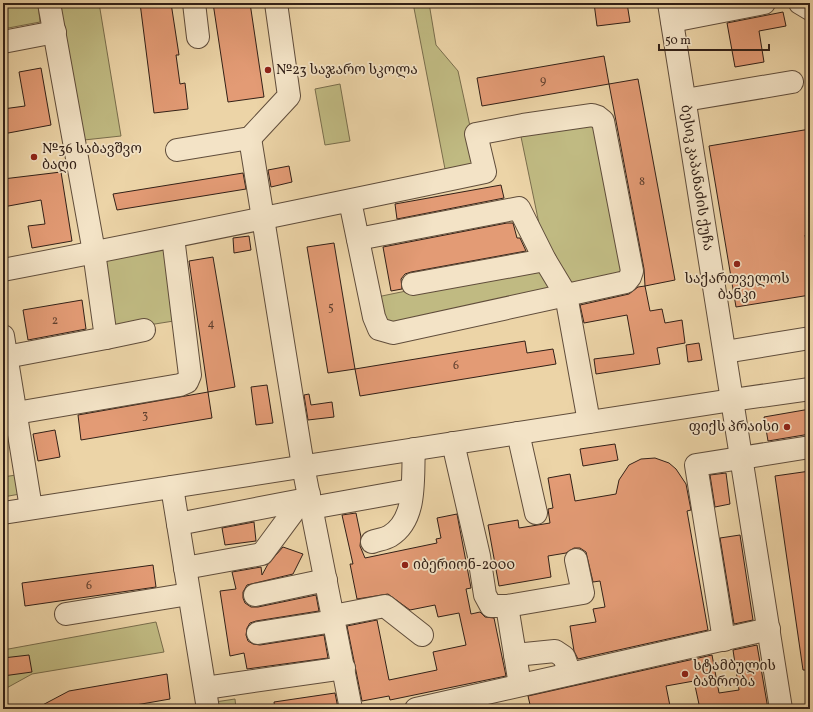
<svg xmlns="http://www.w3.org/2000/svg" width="813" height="712" font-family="Vollkorn,'Noto Serif Georgian',serif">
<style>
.green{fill:#c0ba82;stroke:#796d4c}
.building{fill:#e39b75;stroke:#322017}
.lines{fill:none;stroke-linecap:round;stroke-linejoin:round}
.minor-casing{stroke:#604d3b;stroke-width:24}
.minor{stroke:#f3e3c6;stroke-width:22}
.poi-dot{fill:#8f2418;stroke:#f3e3c6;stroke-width:1.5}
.labels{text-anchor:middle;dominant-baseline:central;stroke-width:3.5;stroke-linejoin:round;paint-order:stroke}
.number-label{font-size:12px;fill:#5e3f2e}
.poi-label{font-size:14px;fill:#322017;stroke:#f3e3c6;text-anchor:start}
.street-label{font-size:14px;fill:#322017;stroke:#f3e3c6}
</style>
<rect width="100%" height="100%" fill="#ecd4a7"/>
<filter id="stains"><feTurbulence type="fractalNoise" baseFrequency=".005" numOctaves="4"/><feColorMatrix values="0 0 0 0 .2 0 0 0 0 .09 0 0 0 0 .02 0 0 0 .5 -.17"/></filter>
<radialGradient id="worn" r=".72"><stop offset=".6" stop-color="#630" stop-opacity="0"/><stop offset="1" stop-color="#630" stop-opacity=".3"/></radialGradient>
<path class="green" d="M3,3H38L40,22L3,29Z
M59,3H99L121,136L84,140Z
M413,3H429L436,45L458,71L478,163L445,169Z
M340,84L350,141L325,145L315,89Z
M586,122L595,128L622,275L398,327L385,323L377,297L547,262L520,132Z
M168,245L180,320L111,331L98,256Z
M16,475L20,494L3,497V477Z
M156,622L164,652L32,674L3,690V650Z
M235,699L236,709H216L215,702Z"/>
<path class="building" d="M140,3H171L179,55H176L180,84L185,83L188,109L154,113Z
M213,3H250L264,97L228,102Z
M594,3H627L630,22L597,26Z
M783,12L786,26L759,31L764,62L735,67L727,23Z
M604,56L609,84L482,106L477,78Z
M41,68L51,125L3,134V109L25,106L19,72Z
M638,79L675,280L645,286L644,269L609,84Z
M810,129V234L805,235L810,265V295L736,307L709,146Z
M289,166L292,182L271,187L268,170Z
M61,172L72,241L32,248L28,226L45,224L41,200L3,207V179Z
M243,173L246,189L117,210L113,194Z
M501,185L504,198L397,219L395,204Z
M507,223H513L517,238H520L526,251L411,272L405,274L401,279L402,289L391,291L383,247Z
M249,236L251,250L234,253L233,238Z
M334,243L355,369L328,373L307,247Z
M213,257L235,387L208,392L189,261Z
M645,286L650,311L662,309L665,323L682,320L685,343L657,348L660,364L596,374L594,359L634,354L627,315L584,323L580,305L629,294L638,287Z
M82,300L86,329L28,340L23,310Z
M525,341L527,353L553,349L556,364L360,396L355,369Z
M699,343L702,360L688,362L686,345Z
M267,385L273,423L256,425L251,387Z
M208,392L212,418L81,440L78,415Z
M309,394L311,405L332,402L334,417L308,420L304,395Z
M810,409V434L768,441L764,417Z
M55,430L60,457L38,461L33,434Z
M615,444L618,460L583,466L580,449Z
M655,458L669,463L676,469L686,484L691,510L687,511L708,630L578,659L574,651L570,626L596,622L593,609L605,607L600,581L593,582L586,552L580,548H574L566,553L548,556L551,577L499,586L488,525L518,520L519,528L550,523L548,509L553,508L548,478L570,474L575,501L616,494L619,480L629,465L641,459Z
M810,471V670H803L775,476Z
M726,473L730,504L715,507L710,475Z
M356,513L361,537L360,546L365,558L437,543L436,539L441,538L437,518L457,514L471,588L466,589L471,614L480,612L485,617L494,618L506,676L390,700L389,696L362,701L347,626L377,620L389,680L437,670L433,652L466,645L459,613L438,617L435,605L410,610L388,594L357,599L350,564H353L342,515Z
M254,522L256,541L225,545L222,528Z
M740,535L753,620L734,624L720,538Z
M283,547L303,554L293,574L247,585L243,592V598L245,603L251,607H258L316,595L319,611L256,621L250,623L247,628L246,635L248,641L253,644L260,645L324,635L328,658L247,669L244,653L230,656L220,591L236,589L232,572L261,567L262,575L268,564Z
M153,565L156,587L25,606L22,583Z
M757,645L768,709H700L694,681L666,686L670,706L654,709H531L528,696L712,655L719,693L739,690L733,650Z
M29,655L32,672L3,676V658Z
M167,674L170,699L113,709H35L69,691Z
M335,693L338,708L275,709L274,702Z"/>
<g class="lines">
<g class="minor-casing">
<g id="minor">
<path d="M194,3L198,37"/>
<path id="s1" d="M669,3L781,709"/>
<path d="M800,3L810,9"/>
<path d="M672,21L764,3"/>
<path d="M3,42L55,32"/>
<path d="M685,100L792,82"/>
<path d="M250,138L303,466L351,709"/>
<path d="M177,150L250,138L289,96L276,3"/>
<path d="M358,239L519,208L545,260L566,295L589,422"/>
<path d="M3,270C164,239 324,206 485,172L476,134L523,125L592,115L598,117L603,121L632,271L630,277L626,282L393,333L379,329L374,317L350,201"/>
<path d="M413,284L545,260"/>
<path d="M3,336L31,508"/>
<path d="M106,338L144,330"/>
<path d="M725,352L810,338"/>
<path d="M6,357L106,338L94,252L49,3"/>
<path d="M16,413L180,385L187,382L190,375L173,237"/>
<path d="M518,433L536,513"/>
<path d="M453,443L479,556L485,595L491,606H507L520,685"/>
<path d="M172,487L208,709"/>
<path d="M311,508L411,490"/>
<path d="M3,513L732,400L810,389"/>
<path d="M178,524L302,500"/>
<path d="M372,542C377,540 385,539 390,536C418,519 412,477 414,449"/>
<path d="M185,568L262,554L302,500L309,494"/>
<path d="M255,595L326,580"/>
<path d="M507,606L583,593L576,560"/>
<path d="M66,614L189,594"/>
<path d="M333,616L385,606L422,635"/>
<path d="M258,633L334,621"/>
<path d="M724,640L696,465L810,447"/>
<path d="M515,655L555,651L564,657L570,674"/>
<path d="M205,688L344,668"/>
<path d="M416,709L769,629"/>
</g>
</g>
<use href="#minor" class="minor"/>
</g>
<g class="poi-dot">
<circle cx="268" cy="70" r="4"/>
<circle cx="34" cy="157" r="4"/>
<circle cx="737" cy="264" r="4"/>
<circle cx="787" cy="427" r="4"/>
<circle cx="405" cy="565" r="4"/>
<circle cx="685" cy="674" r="4"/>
</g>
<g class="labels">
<g class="number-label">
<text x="543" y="81">9</text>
<text x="642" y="182">8</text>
<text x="331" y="308">5</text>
<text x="55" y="321">2</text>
<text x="211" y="324">4</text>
<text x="456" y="366">6</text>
<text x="145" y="416">3</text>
<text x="89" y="586">6</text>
</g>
<g class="poi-label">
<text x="276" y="70">№23 საჯარო სკოლა</text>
<text x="42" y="149">№36 საბავშვო<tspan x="42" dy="16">ბაღი</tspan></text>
<text x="737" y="279" text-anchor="middle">საქართველოს<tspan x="737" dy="16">ბანკი</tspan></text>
<text x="779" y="427" text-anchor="end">ფიქს პრაისი</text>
<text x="413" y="565">იბერიონ-2000</text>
<text x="693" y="666">სტამბულის<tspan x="693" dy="16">ბაზრობა</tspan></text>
</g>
<g class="street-label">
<text stroke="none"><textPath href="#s1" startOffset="177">ბესიკ კაპანაძის ქუჩა</textPath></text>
</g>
</g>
<rect width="813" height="712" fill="none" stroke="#ecd4a7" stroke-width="16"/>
<rect x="4" y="4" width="805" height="704" fill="none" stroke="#322017" stroke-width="2"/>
<rect x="8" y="8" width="797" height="696" fill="none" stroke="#322017"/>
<path d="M659 44v6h110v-6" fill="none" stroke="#322017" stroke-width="2"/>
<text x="665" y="44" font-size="12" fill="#322017" stroke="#f3e3c6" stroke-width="3" paint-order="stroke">50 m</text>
<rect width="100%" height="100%" filter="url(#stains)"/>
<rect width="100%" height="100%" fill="url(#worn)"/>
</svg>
